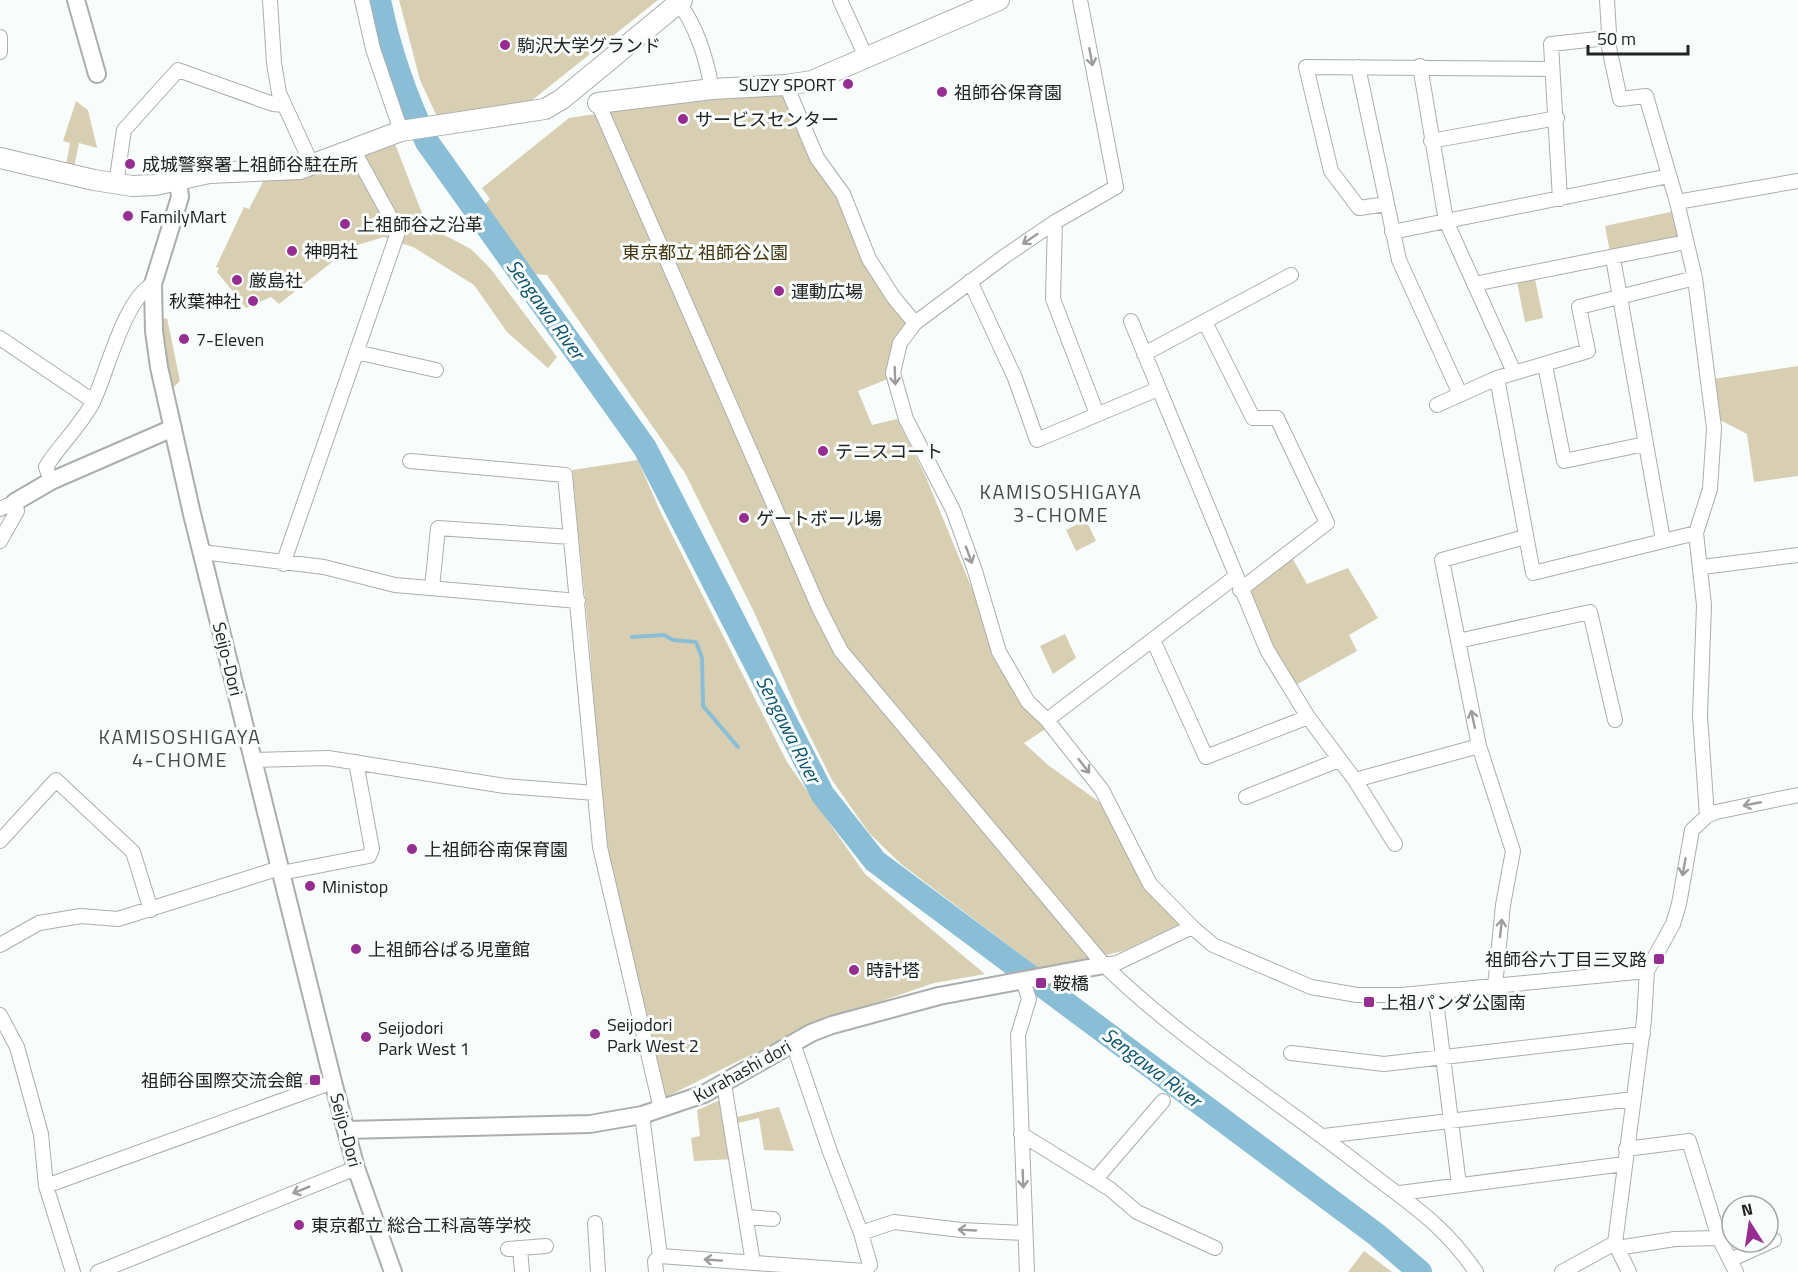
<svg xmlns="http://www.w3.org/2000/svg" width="1798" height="1272" font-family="'Titillium Web','Noto Sans JP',sans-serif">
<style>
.green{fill:#d8cfb2}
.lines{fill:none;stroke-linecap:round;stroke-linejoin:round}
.stream{stroke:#8abed6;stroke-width:4}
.river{stroke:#8abed6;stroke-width:24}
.minor-casing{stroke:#aaaeac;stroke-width:16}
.tertiary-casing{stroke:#aaaeac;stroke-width:20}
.secondary-casing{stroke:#aaaeac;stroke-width:22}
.minor{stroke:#fff;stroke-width:14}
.tertiary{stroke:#fff;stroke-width:16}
.secondary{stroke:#fff;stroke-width:20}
.oneway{stroke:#9c9c9c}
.poi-dot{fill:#962d90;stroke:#f8fcfa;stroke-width:2}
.labels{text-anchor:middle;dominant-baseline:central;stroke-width:6;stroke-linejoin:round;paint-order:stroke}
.poi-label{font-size:18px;fill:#222322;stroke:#f8fcfa;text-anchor:start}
.park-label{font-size:18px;fill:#40350f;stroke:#f8fcfa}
.street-label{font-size:18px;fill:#222322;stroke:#f8fcfa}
.water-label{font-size:20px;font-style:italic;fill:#0d526b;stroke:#f8fcfa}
.neighbourhood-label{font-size:20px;letter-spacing:1.5px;fill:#464947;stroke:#f8fcfa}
</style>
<rect width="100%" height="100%" fill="#f8fcfa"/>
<path class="green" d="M399,0H658L526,105L438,119L420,80Z
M779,90L786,97L909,320L890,378L858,391L872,425L897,419L925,475L980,608L995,661L1029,709L1047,728L1024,743L1048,765L1102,804L1182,923L1123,951L1041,970L901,864L869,833L832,780L800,716L754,612L685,473L547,275L533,274L479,210L490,199L482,188L569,118L693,99Z
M76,101L88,110L97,148L79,143L74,167L66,165L70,143L63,141Z
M395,144L427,226L471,249L490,268L557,357L548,368L507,332L474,285L413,247L384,237L351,247L279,304L271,297L246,308L217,272L219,268L216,267L244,207L249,209L265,178Z
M1675,211L1680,237L1610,252L1605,226Z
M1534,274L1543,318L1525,322L1516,277Z
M167,318L180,381L172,389L159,320Z
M1798,366V476L1754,482L1747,434L1720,420L1713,379Z
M638,460L660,511L787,762L865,874L985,974L934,983L809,1026L666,1097L605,849L589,638L572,470Z
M1086,520L1096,541L1076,551L1066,530Z
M1291,556L1307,584L1348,568L1378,618L1349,635L1357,651L1294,686L1269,648L1246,590Z
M1065,634L1076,658L1053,674L1040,646Z
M725,1098L735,1159L694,1161L691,1138L700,1136L697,1110Z
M779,1107L794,1151L764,1150L759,1118L738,1123L737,1117Z
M1364,1251L1392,1272H1348Z"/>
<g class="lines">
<path class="stream" d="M632,637L664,635L673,640L696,642L702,658L703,706L738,747"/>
<path class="river" d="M379,0C389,50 405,96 427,142L645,448L823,795L875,861L1377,1235L1420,1272"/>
<g class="minor-casing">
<path id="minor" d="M270,0L274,63L279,93L312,165
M362,0L373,49L401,131
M677,0C697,27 706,57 712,89
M840,0L866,57
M1080,0L1116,187L1055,222L1005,256L915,323L900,343L893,373L906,419L953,510L975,571L999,652L1028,702L1047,720L1102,790L1150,884L1192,927L1213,945L1311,987L1357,995H1402L1647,971
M1607,0L1609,33L1607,38L1620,99L1646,96L1677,202
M0,37V52
M1420,66L1446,221L1514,372
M1358,67L1399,260L1460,394
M786,85L817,158L843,194L869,259L894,298L915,323
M598,103L819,608L841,651L1104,965C1185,1044 1282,1103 1370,1173C1412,1205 1445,1226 1476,1272
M1431,141L1557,118
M116,184L124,130L178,70L273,104L284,105
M1560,199L1551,44L1607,38
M1387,204L1359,208L1331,171L1306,67L1552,69
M1055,222L1053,299L1097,414
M1392,232L1669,176
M1613,258L1663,540
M970,281L1015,378L1037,440L1158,389
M1474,284L1686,242
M1131,321L1267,650L1308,717L1355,780L1395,844
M1205,322L1253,418H1277L1327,523L1240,590
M0,338L93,401
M356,352L436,370
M1144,354L1291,275
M1545,365L1564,461L1645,444
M1497,378L1533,573L1696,533
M1437,405L1497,378L1588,351L1579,307L1695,278
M410,461L565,475L600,847L661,1109
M51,481L46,467C60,444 80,427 93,402C107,373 124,299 153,284
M0,509L15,502L17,511L0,541
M202,552L324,567L395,585L578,601
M283,564L397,235L393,222L353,149
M1702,567L1798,555
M432,588L438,528L571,537
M1153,640L1206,757L1308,717
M1458,641L1590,612L1615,720
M1047,720L1235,577
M253,760L328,758L505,786L595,793
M1355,780L1479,746
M1246,797L1339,760
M1707,816L1700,716L1704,605L1696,533L1710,489L1714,428L1695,278L1677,202L1798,181
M0,841L56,780L133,852L151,910
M281,873L369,856L372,849L356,762
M0,945L39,923L81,916L118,919L280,868
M1104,965L1117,963L1192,927
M1023,980L1029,999L1018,1035L1027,1272
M1495,986L1503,905L1513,851L1479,746L1442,560L1525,537
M1435,993L1459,1185
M0,1015L17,1047L41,1134L46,1186L73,1272
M793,1043L829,1149L861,1233
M1291,1053L1384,1064L1643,1034
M724,1084L753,1263
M642,1115L660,1256
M1021,1134L1110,1189L1137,1212L1215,1248
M1324,1136L1634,1099
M1626,1149L1689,1141L1719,1238
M1095,1180L1163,1101
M46,1186L333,1082
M1400,1193L1624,1164
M746,1217L773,1219
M595,1223L598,1272
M520,1248L522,1272
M1617,1248L1675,1239L1719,1238L1736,1272
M508,1249L546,1246
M1730,1260L1774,1240
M98,1272L356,1168
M656,1272L655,1261L660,1256L865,1271L870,1265L861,1233L894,1222L961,1230L1025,1233
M1562,1272L1615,1243
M1629,1272L1615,1243L1644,1020L1647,971L1673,924L1679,904L1692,830L1707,816L1716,812L1798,795"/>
</g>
<g class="tertiary-casing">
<path id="tertiary" d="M76,0L97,74
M178,180L180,197L153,284L154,331L159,367L192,514L333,1082L356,1168L393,1272
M15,502L51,481L173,428
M346,1130L590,1124L642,1115L704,1094L811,1033L832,1025L939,996L1104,965"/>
</g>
<g class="secondary-casing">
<path id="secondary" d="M598,103L712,89L786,85L812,81L999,0
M0,158L94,180L132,186L155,185L209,173L300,169L401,131L545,109L562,99L682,0"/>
</g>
<use href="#minor" class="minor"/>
<use href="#tertiary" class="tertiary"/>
<use href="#secondary" class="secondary"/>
</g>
<defs><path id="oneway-shaft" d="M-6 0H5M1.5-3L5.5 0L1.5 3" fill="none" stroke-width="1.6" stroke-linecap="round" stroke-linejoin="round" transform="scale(1.5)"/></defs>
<g class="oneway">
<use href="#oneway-shaft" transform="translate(1091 57) rotate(79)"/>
<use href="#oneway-shaft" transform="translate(1030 239) rotate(146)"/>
<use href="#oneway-shaft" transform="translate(895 376) rotate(88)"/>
<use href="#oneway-shaft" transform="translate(969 555) rotate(70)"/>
<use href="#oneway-shaft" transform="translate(1473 719) rotate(-102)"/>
<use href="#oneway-shaft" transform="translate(1084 766) rotate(52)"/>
<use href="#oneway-shaft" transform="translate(1752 804) rotate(169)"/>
<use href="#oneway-shaft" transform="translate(1684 867) rotate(100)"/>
<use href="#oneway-shaft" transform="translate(1501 928) rotate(-84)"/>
<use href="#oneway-shaft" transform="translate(1023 1179) rotate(88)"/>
<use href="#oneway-shaft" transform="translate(301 1190) rotate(158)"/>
<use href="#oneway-shaft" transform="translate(967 1230) rotate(-177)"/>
<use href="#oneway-shaft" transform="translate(713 1260) rotate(-176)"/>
</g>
<g class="poi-dot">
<circle cx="505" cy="45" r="6"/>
<circle cx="848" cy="84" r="6"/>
<circle cx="942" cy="92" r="6"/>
<circle cx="683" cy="119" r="6"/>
<circle cx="130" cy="164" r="6"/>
<circle cx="128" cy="216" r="6"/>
<circle cx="345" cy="224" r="6"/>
<circle cx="292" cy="251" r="6"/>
<circle cx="237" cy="280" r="6"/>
<circle cx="779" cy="291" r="6"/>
<circle cx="253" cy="301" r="6"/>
<circle cx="184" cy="339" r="6"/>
<circle cx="823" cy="451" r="6"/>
<circle cx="744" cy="518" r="6"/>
<circle cx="412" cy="849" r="6"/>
<circle cx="310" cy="886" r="6"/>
<circle cx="356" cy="949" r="6"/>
<rect x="1653" y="953" width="12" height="12" rx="3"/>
<circle cx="854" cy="970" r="6"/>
<rect x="1035" y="977" width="12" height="12" rx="3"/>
<rect x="1363" y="996" width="12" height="12" rx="3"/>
<circle cx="595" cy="1034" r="6"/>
<circle cx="366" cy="1037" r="6"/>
<rect x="309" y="1074" width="12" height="12" rx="3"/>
<circle cx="299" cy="1225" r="6"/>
</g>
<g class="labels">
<g class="poi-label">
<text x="517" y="45">駒沢大学グランド</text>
<text x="836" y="84" text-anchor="end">SUZY SPORT</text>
<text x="954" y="92">祖師谷保育園</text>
<text x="695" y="119">サービスセンター</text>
<text x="142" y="164">成城警察署上祖師谷駐在所</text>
<text x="140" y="216">FamilyMart</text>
<text x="357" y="224">上祖師谷之沿革</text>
<text x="304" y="251">神明社</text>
<text x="249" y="280">厳島社</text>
<text x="791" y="291">運動広場</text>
<text x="241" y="301" text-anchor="end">秋葉神社</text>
<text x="196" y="339">7-Eleven</text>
<text x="835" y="451">テニスコート</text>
<text x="756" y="518">ゲートボール場</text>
<text x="424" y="849">上祖師谷南保育園</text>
<text x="322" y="886">Ministop</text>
<text x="368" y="949">上祖師谷ぱる児童館</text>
<text x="1647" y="959" text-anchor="end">祖師谷六丁目三叉路</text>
<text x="866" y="970">時計塔</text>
<text x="1053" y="983">鞍橋</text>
<text x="1381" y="1002">上祖パンダ公園南</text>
<text x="607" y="1024">Seijodori<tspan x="607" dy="21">Park West 2</tspan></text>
<text x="378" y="1027">Seijodori<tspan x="378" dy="21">Park West 1</tspan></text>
<text x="303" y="1080" text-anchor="end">祖師谷国際交流会館</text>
<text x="311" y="1225">東京都立 総合工科高等学校</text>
</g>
<g class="park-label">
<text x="705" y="252">東京都立 祖師谷公園</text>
</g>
<g class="street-label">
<text transform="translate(228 659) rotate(76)">Seijo-Dori</text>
<text transform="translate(742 1071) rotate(-29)">Kurahashi dori</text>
<text transform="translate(346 1130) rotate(75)">Seijo-Dori</text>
</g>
<g class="water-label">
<text transform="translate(546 309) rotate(54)">Sengawa River</text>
<text transform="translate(789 729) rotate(63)">Sengawa River</text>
<text transform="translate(1152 1067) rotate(37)">Sengawa River</text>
</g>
<g class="neighbourhood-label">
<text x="1061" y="491">KAMISOSHIGAYA<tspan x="1061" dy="23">3-CHOME</tspan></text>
<text x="180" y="736">KAMISOSHIGAYA<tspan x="180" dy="23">4-CHOME</tspan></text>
</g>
</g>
<g transform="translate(1750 1224) rotate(348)"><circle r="28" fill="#f8fcfa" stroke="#a2a5a4" stroke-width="1.5"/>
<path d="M0-4.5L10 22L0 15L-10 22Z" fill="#962d90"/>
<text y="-9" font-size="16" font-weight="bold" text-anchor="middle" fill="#222322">N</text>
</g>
<path d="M1588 45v9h100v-9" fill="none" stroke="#222322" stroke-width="3"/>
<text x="1597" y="45" font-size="18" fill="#222322" stroke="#f8fcfa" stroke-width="4.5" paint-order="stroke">50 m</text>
</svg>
